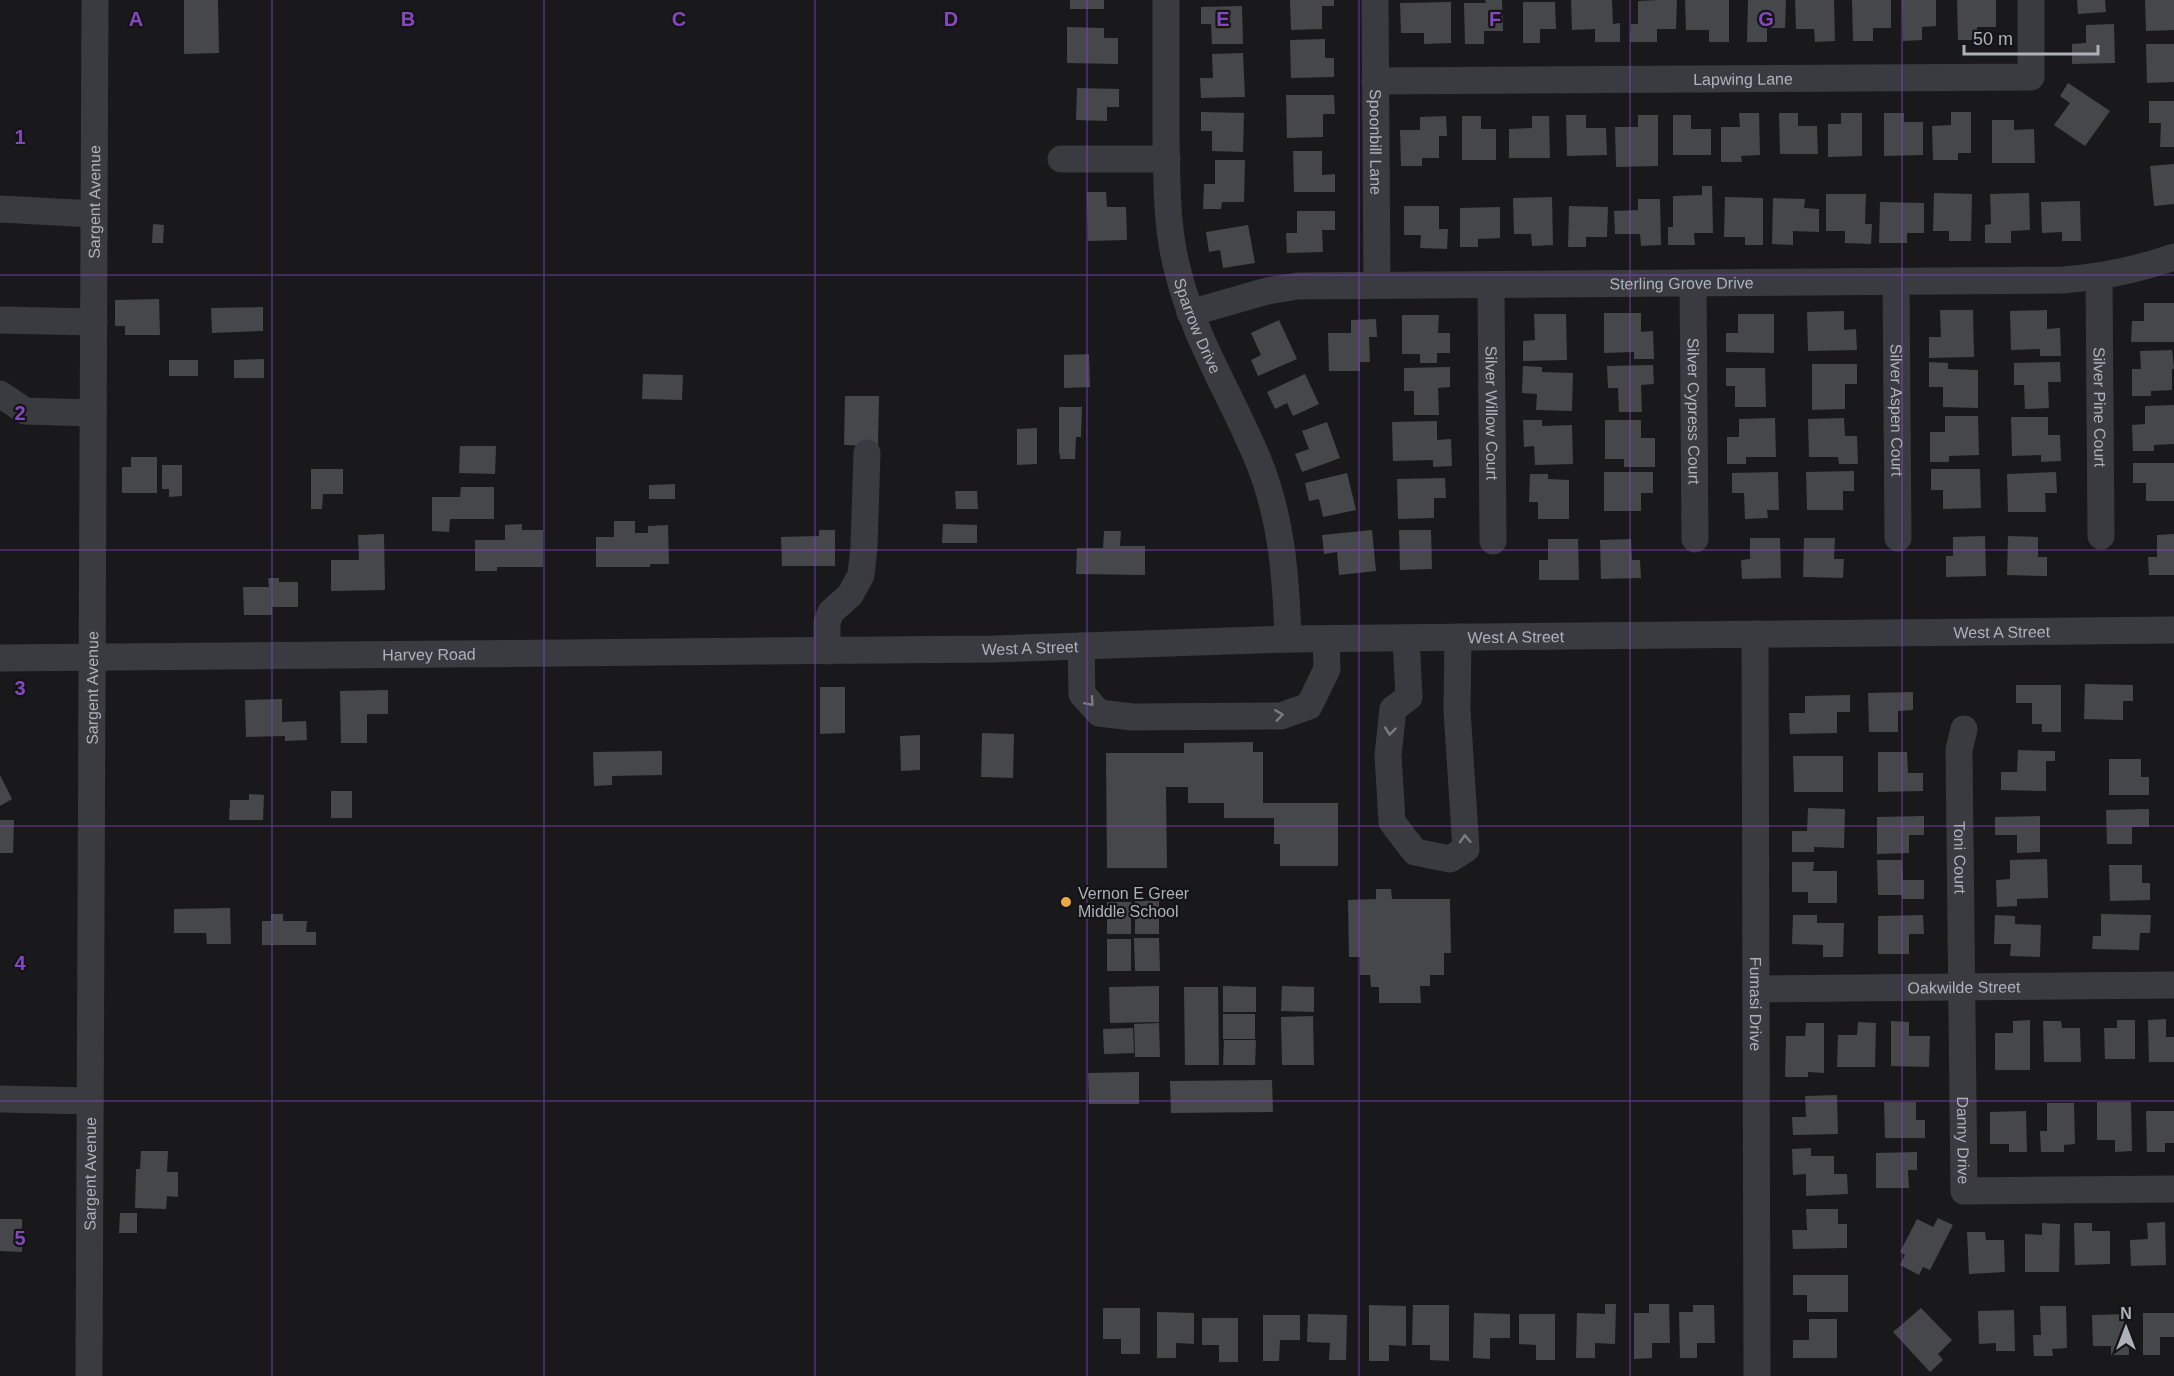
<svg xmlns="http://www.w3.org/2000/svg" width="2174" height="1376" font-family="Helvetica,sans-serif">
<style>
.building{fill:#46474b}
.lines{fill:none;stroke-linecap:round;stroke-linejoin:round}
.minor{stroke:#3a3b40;stroke-width:27}
.oneway{stroke:#797c83}
.grid{fill:none;stroke:#8547be;stroke-width:1.5;stroke-opacity:0.55}
.poi-dot{fill:#e9aa43;stroke:#141416;stroke-width:2}
.labels{text-anchor:middle;dominant-baseline:central;stroke-width:4.5;stroke-linejoin:round;paint-order:stroke}
.street-label{font-size:16px;fill:#acb1ba;stroke:#141416}
.poi-label{font-size:16px;fill:#acb1ba;stroke:#141416;text-anchor:start}
.grid-label{font-size:20px;text-anchor:middle;font-weight:bold;fill:#8547be;stroke:#141416;stroke-width:4.5;stroke-linejoin:round;paint-order:stroke}
</style>
<rect width="100%" height="100%" fill="#19191b"/>
<path class="building" d="M184,0H218L219,53L184,54Z
M1070,0H1104V9H1070Z
M1290,0H1334V6H1322V29L1291,30Z
M1485,0H1502L1503,31H1484V44H1465L1464,3H1486Z
M1571,0H1612L1613,24L1620,23V42H1595V29L1572,30Z
M1657,0H1677L1676,29H1657V42H1630L1631,24H1638V1Z
M1685,0H1729V42H1709V30H1686Z
M1748,0H1786L1785,28H1767V42H1747Z
M1795,0H1834L1835,41L1815,42L1814,29H1796Z
M1852,0H1891V28H1873V41H1853Z
M1902,0H1936V26L1922,27V40L1903,41Z
M1957,0H1996V27H1977V40H1958Z
M2077,0H2105L2106,12L2078,14Z
M2145,0H2174V30L2146,31Z
M1451,2V43L1424,44V33H1401L1400,3Z
M1523,2H1555L1556,29H1540V43H1523Z
M1242,6L1243,44H1212L1211,24H1201V7Z
M2114,24L2115,63L2072,64V44L2086,43V25Z
M1067,27L1104,28V38H1118V64L1067,63Z
M1325,39V58H1334V77L1291,78L1290,40Z
M2146,44H2174V82L2147,83Z
M1243,53L1245,97L1201,98L1200,78H1213L1212,54Z
M2068,83L2110,111L2085,146L2054,125L2070,103L2060,96Z
M1077,88L1119,89V107H1107V121L1076,120Z
M1286,95H1334L1335,114H1323V137L1287,138Z
M2149,101H2174V147H2160L2161,123H2149Z
M1201,112L1244,113L1243,152L1212,151V131H1201Z
M1951,112H1971V153H1958V160H1933L1932,126L1951,125Z
M1739,113H1759L1760,155L1741,156L1742,162H1721V127H1740Z
M1779,113H1798V126H1817L1818,154H1780Z
M1841,113H1862V156L1828,157V124H1841Z
M1884,113H1904V122H1923V155L1884,156Z
M1566,115H1586V128H1606L1607,155L1567,156Z
M1638,115H1658V166L1616,167L1615,127H1638Z
M1673,115H1691V129H1711V155H1673Z
M1446,116L1447,136H1439V158H1422V166H1401L1400,130H1420V117Z
M1462,116H1481V129H1496V160H1462Z
M1532,116H1549L1550,158H1509V129L1532,128Z
M1992,120H2014V130L2034,129L2035,163H1992Z
M1293,151H1322V175L1335,174V192H1294Z
M1215,160H1245L1244,202H1222L1221,209H1203L1204,184H1215Z
M2174,164V204L2154,206L2150,166Z
M1702,186H1712L1713,233H1694L1695,245H1668V227H1673V196L1702,195Z
M1087,192H1106L1107,207H1126L1127,240L1088,241Z
M1934,193L1972,194L1971,241H1949V231H1933Z
M2029,193L2030,230L2011,231V243H1985V225L1991,224L1990,194Z
M1826,194H1866L1865,224H1872L1871,244L1845,243V231H1826Z
M1552,197L1553,245L1532,246L1531,234H1514L1513,198Z
M1725,197L1763,198V245H1745V237H1724Z
M1773,198L1805,199L1804,208L1819,209V232L1793,231V245L1772,244Z
M1638,199H1660L1661,245L1641,246L1640,234H1615L1614,211L1638,210Z
M2080,201L2081,241H2062V232L2042,233L2041,202Z
M1880,202L1924,203V233H1907V243H1879Z
M1404,206H1439V229H1448L1447,249L1420,248L1421,235H1404Z
M1569,206L1608,207L1607,237H1586V247H1568Z
M1500,207V238L1478,239V247H1460V208Z
M1297,211H1335V230H1322L1323,252L1287,253L1286,233H1297Z
M153,224L164,225L163,243H152Z
M1248,225L1255,263L1223,268L1220,250L1209,252L1206,232Z
M159,299L160,335H125V326H115V300Z
M2144,303H2174V342H2131L2132,321H2144Z
M263,307V331L212,333L211,308Z
M1940,310H1973L1974,357L1929,358V337H1941Z
M2047,310V329L2060,328L2061,356H2040V349L2011,350L2010,311Z
M1844,311V330L1856,329L1857,350L1808,351L1807,312Z
M1604,313H1641V332L1653,331L1654,359H1634V352L1604,353Z
M1534,314H1566L1567,360L1523,361V341L1535,340Z
M1738,314H1774V353L1726,352V333H1738Z
M1402,315H1439L1438,333H1450V353H1437V363H1420V354H1402Z
M1376,319L1377,337H1369L1370,362H1360V371H1329L1328,333H1351V320Z
M1279,320L1297,359L1258,376L1251,360L1261,355L1251,333Z
M2172,350L2174,369H2172V390L2151,391V396H2132V369H2141L2140,351Z
M1089,354L1090,387L1064,388V355Z
M264,359V378H234V360Z
M169,360H198V376H169Z
M1929,362L1948,363V369L1978,370V408L1943,407V387H1929Z
M2060,362L2061,382H2048L2049,408L2025,409L2024,385H2014V363Z
M1812,364H1857V384H1845V409L1812,410Z
M1653,365L1654,384L1641,385L1642,412H1619L1618,388H1608L1607,366Z
M1523,366L1542,367V372L1573,373L1572,411L1536,410L1537,394L1522,393Z
M1450,367V387L1438,388L1439,415H1414V391H1404V368Z
M1726,368H1765L1766,407H1735V386H1726Z
M643,374L683,375L682,400L642,399Z
M1305,374L1319,404L1293,416L1287,403L1275,409L1267,392Z
M845,396H879L878,446L844,445Z
M2174,405V444L2154,445V451H2133L2132,425L2145,424V406Z
M1059,407H1082L1081,437H1076L1075,459H1060V454H1059Z
M1945,416H1978L1979,455L1949,456V462H1930V432H1945Z
M2011,417H2048V435H2060L2061,461L2041,462V455L2012,456Z
M1775,418L1776,457H1746V464H1727V437H1739V419Z
M1844,418L1845,436H1857L1858,464H1839L1838,457H1809L1808,419Z
M1523,420H1542V426L1572,425L1573,464L1535,465L1534,446L1524,447Z
M1605,420H1641V438H1655V467H1624V459H1605Z
M1437,421V440L1451,439L1452,466L1433,467V460L1393,461L1392,422Z
M1327,422L1340,458L1302,472L1295,454L1309,449L1302,431Z
M1037,428V464L1017,465V429Z
M460,446H496L495,474L459,473Z
M131,457H157V493H122V467H131Z
M2133,463H2174V501H2146V483H2133Z
M162,465H182V496L169,497V489H162Z
M311,469H343V494H323L322,509H311Z
M1931,469H1980L1981,508L1943,509V490H1931Z
M1854,471V491H1843V510H1807L1806,472Z
M1604,472H1653V493H1641V511H1604Z
M1778,472L1779,510H1767L1768,518L1745,519L1744,493H1732V473Z
M2056,472L2057,493H2045L2046,512H2008L2007,474Z
M1347,473L1356,510L1323,517L1319,499L1309,501L1305,483Z
M1530,474H1548V479L1569,480V519H1538V502H1529Z
M1445,478L1446,498H1434V518L1398,519L1397,479Z
M675,484V499H649V485Z
M461,487H494V519H450L449,532L432,531V497H460Z
M955,491H977L978,509H956Z
M614,521H635V533H648V526L668,525L669,564H650V567H596V537H614Z
M522,524V530H543V567H497V571H475V540H505V525Z
M943,524L977,525V543H942Z
M819,530H835V566H782L781,537L819,536Z
M1372,530L1376,571L1339,575L1337,552L1324,554L1322,535Z
M1399,530H1431L1432,569L1400,570Z
M1104,531H1121L1120,546H1145V575L1076,574L1077,548H1103Z
M384,534L385,590L331,591V560H359L358,535Z
M2174,534V575H2149L2148,557H2157V535Z
M1985,536L1986,576L1946,577V556H1953V537Z
M2008,536L2038,537V557H2047V576L2007,575Z
M1750,538H1780L1781,578L1742,579L1741,560L1750,559Z
M1804,538H1835L1834,559H1844L1843,578L1803,577Z
M1548,539H1578L1579,580H1539V560H1548Z
M1631,539L1632,560H1640L1641,578L1601,579L1600,540Z
M268,578H279V582H298V607H272V615H244L243,587H269Z
M2085,684L2133,685V701H2123V720L2084,719Z
M2016,685H2061V732H2042V724H2032V703H2016Z
M820,687H845V733L820,734Z
M388,690V714H367V743H341L340,691Z
M1913,692V710L1898,711V732H1869L1868,693Z
M1850,695V712H1837V733L1790,734L1789,713H1805V696Z
M282,699V722L306,721L307,740L285,741V736L246,737L245,700Z
M982,733L1014,734L1013,778L981,777Z
M920,735V770L901,771L900,736Z
M1253,742V752H1263V803H1338V866H1280V844H1274V818H1224V803H1188V787H1166L1167,868H1107L1106,753H1184V743Z
M2018,750L2055,751V761H2046V791L2001,790V772H2017Z
M662,751V775L612,776V785L594,786L593,752Z
M1878,752H1907L1908,773H1923V791L1878,792Z
M1793,756H1843V792H1794Z
M2109,759H2141V777H2149V795H2109Z
M0,775L12,799L0,806Z
M331,791H352V818H331Z
M249,794L264,795L263,820H229L230,800H249Z
M1808,808L1845,809L1844,848L1814,847V852H1792V831H1807Z
M2149,809V827H2132V844H2107L2106,810Z
M1924,816V835H1909V853L1877,854V817Z
M2040,816V852L2017,853V835H1995V817Z
M0,820H14L13,853H0Z
M2047,859L2048,898L2017,899V906L1997,907L1996,880L2010,879V860Z
M1877,860H1902L1903,880H1924V899H1902V895H1878Z
M1792,862H1814L1813,871H1837V903H1808V892H1792Z
M2109,865H2142V883H2150V900L2110,901Z
M1376,889H1391L1392,899H1450L1451,953H1444V975H1430V986H1420L1421,1003H1379V987H1371L1370,975H1360V957H1349L1348,900L1376,899Z
M1135,901H1159V934H1135Z
M1107,902H1131V934H1107Z
M230,908L231,944H207L206,933H174V909Z
M271,914H283V921H307L306,932H316V945H262V921H271Z
M2101,914L2151,915L2150,933H2140L2139,950L2092,949L2093,936H2101Z
M1793,915H1817V923H1844L1843,957H1823V945L1792,944Z
M1923,915L1924,934H1909V954H1878V916Z
M1995,915L2015,916V924L2041,925L2040,957L2010,956L2011,944H1994Z
M1134,938H1159L1160,971H1135Z
M1107,939H1131V971H1107Z
M1159,986V1022L1110,1023L1109,987Z
M1223,986L1256,987V1012H1223Z
M1282,986L1314,987V1012L1281,1011Z
M1184,987H1218L1219,1065H1185Z
M1223,1014H1255V1039H1223Z
M1313,1016L1314,1065H1282L1281,1017Z
M2166,1019V1037H2174V1062H2149L2148,1020Z
M2030,1020V1070H1995V1033H2013V1021Z
M2117,1020H2135V1059H2105L2104,1028H2117Z
M1891,1021L1909,1022V1036H1930L1929,1067L1891,1066Z
M2043,1021H2061L2062,1028H2080L2081,1062H2044Z
M1858,1022L1876,1023L1875,1067H1837L1838,1035H1857Z
M1159,1023L1160,1057H1135L1134,1024Z
M1806,1023H1824V1073L1808,1072V1077H1785L1786,1036H1805Z
M1133,1028L1134,1053L1104,1054L1103,1029Z
M1224,1040H1256L1255,1065H1223Z
M1139,1072V1104H1089L1088,1073Z
M1272,1080L1273,1112L1171,1113L1170,1081Z
M1837,1095L1838,1134L1793,1135L1792,1117H1806L1805,1096Z
M1884,1102H1916V1120H1925V1138H1885Z
M2097,1102H2131L2132,1151L2115,1152V1140H2097Z
M2047,1103H2074L2075,1144L2064,1145V1152H2041L2040,1131H2047Z
M2026,1111L2027,1152H2009V1144H1990V1112Z
M2146,1111H2174V1143H2165V1152H2147Z
M1811,1148V1156H1834V1174H1847L1848,1194L1806,1196V1174L1793,1175L1792,1149Z
M141,1151H168L167,1172H178V1197L167,1196L166,1209L135,1208L136,1169H140Z
M1917,1152V1170H1908L1909,1188H1876V1153Z
M1806,1209H1838V1224H1847V1248L1793,1249L1792,1230H1807Z
M120,1213H137V1233H119Z
M1938,1218L1953,1225L1930,1270L1923,1267L1919,1275L1900,1265L1905,1255L1900,1252L1917,1219L1933,1227Z
M0,1219H22V1252L0,1251Z
M2165,1222L2166,1265L2131,1266L2130,1240L2148,1239L2147,1223Z
M2042,1223L2060,1224L2059,1272H2025V1234L2042,1235Z
M2074,1223H2092V1231H2110V1264L2075,1265Z
M1967,1232H1985L1986,1240H2004L2005,1272L1969,1274Z
M1793,1275H1848V1312H1807V1295H1793Z
M1605,1304H1616L1615,1344L1595,1343V1358H1576L1577,1313L1605,1314Z
M1649,1304H1669L1670,1343H1652V1358L1634,1359V1313H1649Z
M1369,1305L1406,1306V1346L1389,1345V1361H1369Z
M1413,1305H1449V1361L1430,1360V1345H1412Z
M1693,1305H1714L1715,1343H1697V1358H1680L1679,1312H1693Z
M2040,1306H2066L2067,1348L2052,1349L2053,1356H2034L2033,1335H2041Z
M1103,1308H1140V1354H1121V1339H1103Z
M1921,1308L1952,1340L1938,1354L1943,1360L1930,1372L1893,1332Z
M2014,1310L2015,1351H1996V1343L1979,1344L1978,1311Z
M1157,1312L1194,1313V1344L1176,1343V1358H1157Z
M1474,1313L1510,1314V1338H1490V1359L1473,1358Z
M2143,1313H2174V1337H2160V1355H2143Z
M1308,1314L1347,1315L1346,1360H1329L1330,1343L1307,1342Z
M1519,1314H1555V1360H1536V1345L1519,1344Z
M2128,1314L2129,1355H2111V1346H2093L2092,1315Z
M1263,1315H1300V1340H1280L1279,1361H1263Z
M1202,1318H1238V1362H1219V1345H1202Z
M1809,1319H1837V1358H1793V1340H1809Z"/>
<g class="lines">
<g class="minor">
<path id="s1" d="M1166,0C1166,46 1166,91 1166,137C1167,182 1166,228 1178,272C1195,340 1232,397 1258,460C1282,518 1286,578 1288,639"/>
<path id="s2" d="M1375,0L1377,285"/>
<path id="s3" d="M1375,81L2031,77V0"/>
<path d="M1061,159H1167"/>
<path d="M0,209L94,214"/>
<path id="s4" d="M2099,278L2101,536"/>
<path id="s5" d="M1896,281L1898,538"/>
<path id="s6" d="M1693,283L1695,539"/>
<path id="s7" d="M1491,285L1493,541"/>
<path id="s8" d="M1190,313L1267,291L1298,286L2063,280C2102,277 2137,270 2174,257"/>
<path d="M0,320L94,322"/>
<path d="M0,394L25,411L93,413"/>
<path id="s9" d="M1755,634L1757,1376"/>
<path d="M1406,638L1409,697L1393,709L1388,755L1392,822L1415,852L1450,859L1466,849L1457,711L1458,637"/>
<path d="M1081,646L1082,694L1099,713L1132,717L1281,716L1309,706L1327,669L1326,639"/>
<path d="M827,651V622L831,612L850,595L861,575L864,547L867,453"/>
<path id="s10" d="M0,658L994,649L1288,639L2174,630"/>
<path id="s11" d="M1964,729L1959,750L1964,1191L2174,1189"/>
<path id="s12" d="M1756,989L2174,985"/>
<path d="M0,1099L90,1101"/>
<path id="s13" d="M89,1376L95,0"/>
</g>
</g>
<defs><path id="oneway-chevron" d="M-2-3.5L2.5 0L-2 3.5" fill="none" stroke-width="1.6" stroke-linecap="round" stroke-linejoin="round" transform="scale(1.5)"/></defs>
<g class="oneway">
<use href="#oneway-chevron" transform="translate(1090 702) rotate(49)"/>
<use href="#oneway-chevron" transform="translate(1279 715) rotate(-8)"/>
<use href="#oneway-chevron" transform="translate(1390 731) rotate(96)"/>
<use href="#oneway-chevron" transform="translate(1465 839) rotate(-93)"/>
</g>
<path class="grid" d="M272,0V1376M544,0V1376M815,0V1376M1087,0V1376M1359,0V1376M1630,0V1376M1902,0V1376M0,275H2174M0,550H2174M0,826H2174M0,1101H2174"/>
<circle class="poi-dot" cx="1066" cy="902" r="6"/>
<g class="labels">
<g class="street-label">
<text stroke="none"><textPath href="#s3" startOffset="368">Lapwing Lane</textPath></text>
<text stroke="none"><textPath href="#s2" startOffset="142">Spoonbill Lane</textPath></text>
<text stroke="none"><textPath href="#s13" startOffset="1174">Sargent Avenue</textPath></text>
<text stroke="none"><textPath href="#s8" startOffset="495">Sterling Grove Drive</textPath></text>
<text stroke="none"><textPath href="#s1" startOffset="330">Sparrow Drive</textPath></text>
<text stroke="none"><textPath href="#s4" startOffset="129">Silver Pine Court</textPath></text>
<text stroke="none"><textPath href="#s5" startOffset="129">Silver Aspen Court</textPath></text>
<text stroke="none"><textPath href="#s6" startOffset="128">Silver Cypress Court</textPath></text>
<text stroke="none"><textPath href="#s7" startOffset="128">Silver Willow Court</textPath></text>
<text stroke="none"><textPath href="#s10" startOffset="2002">West A Street</textPath></text>
<text stroke="none"><textPath href="#s10" startOffset="1516">West A Street</textPath></text>
<text stroke="none"><textPath href="#s10" startOffset="1030">West A Street</textPath></text>
<text stroke="none"><textPath href="#s10" startOffset="429">Harvey Road</textPath></text>
<text stroke="none"><textPath href="#s13" startOffset="688">Sargent Avenue</textPath></text>
<text stroke="none"><textPath href="#s11" startOffset="129">Toni Court</textPath></text>
<text stroke="none"><textPath href="#s12" startOffset="208">Oakwilde Street</textPath></text>
<text stroke="none"><textPath href="#s9" startOffset="370">Fumasi Drive</textPath></text>
<text stroke="none"><textPath href="#s11" startOffset="412">Danny Drive</textPath></text>
<text stroke="none"><textPath href="#s13" startOffset="202">Sargent Avenue</textPath></text>
</g>
<g class="poi-label">
<text x="1078" y="893">Vernon E Greer<tspan x="1078" dy="18">Middle School</tspan></text>
</g>
</g>
<g class="grid-label">
<text x="136" y="26">A</text>
<text x="408" y="26">B</text>
<text x="679" y="26">C</text>
<text x="951" y="26">D</text>
<text x="1223" y="26">E</text>
<text x="1495" y="26">F</text>
<text x="1766" y="26">G</text>
<text x="20" y="144">1</text>
<text x="20" y="420">2</text>
<text x="20" y="695">3</text>
<text x="20" y="970">4</text>
<text x="20" y="1245">5</text>
</g>
<g transform="translate(2126 1328)" stroke="#141416" stroke-width="4.5" paint-order="stroke">
<path d="M0-4.5L10 22L0 15L-10 22Z" fill="#acb1ba"/>
<text y="-9" font-size="16" font-weight="bold" text-anchor="middle" fill="#acb1ba">N</text>
</g>
<path d="M1964 45v9h134v-9" fill="none" stroke="#acb1ba" stroke-width="3"/>
<text x="1973" y="45" font-size="18" fill="#acb1ba" stroke="#141416" stroke-width="4.5" paint-order="stroke">50 m</text>
</svg>
